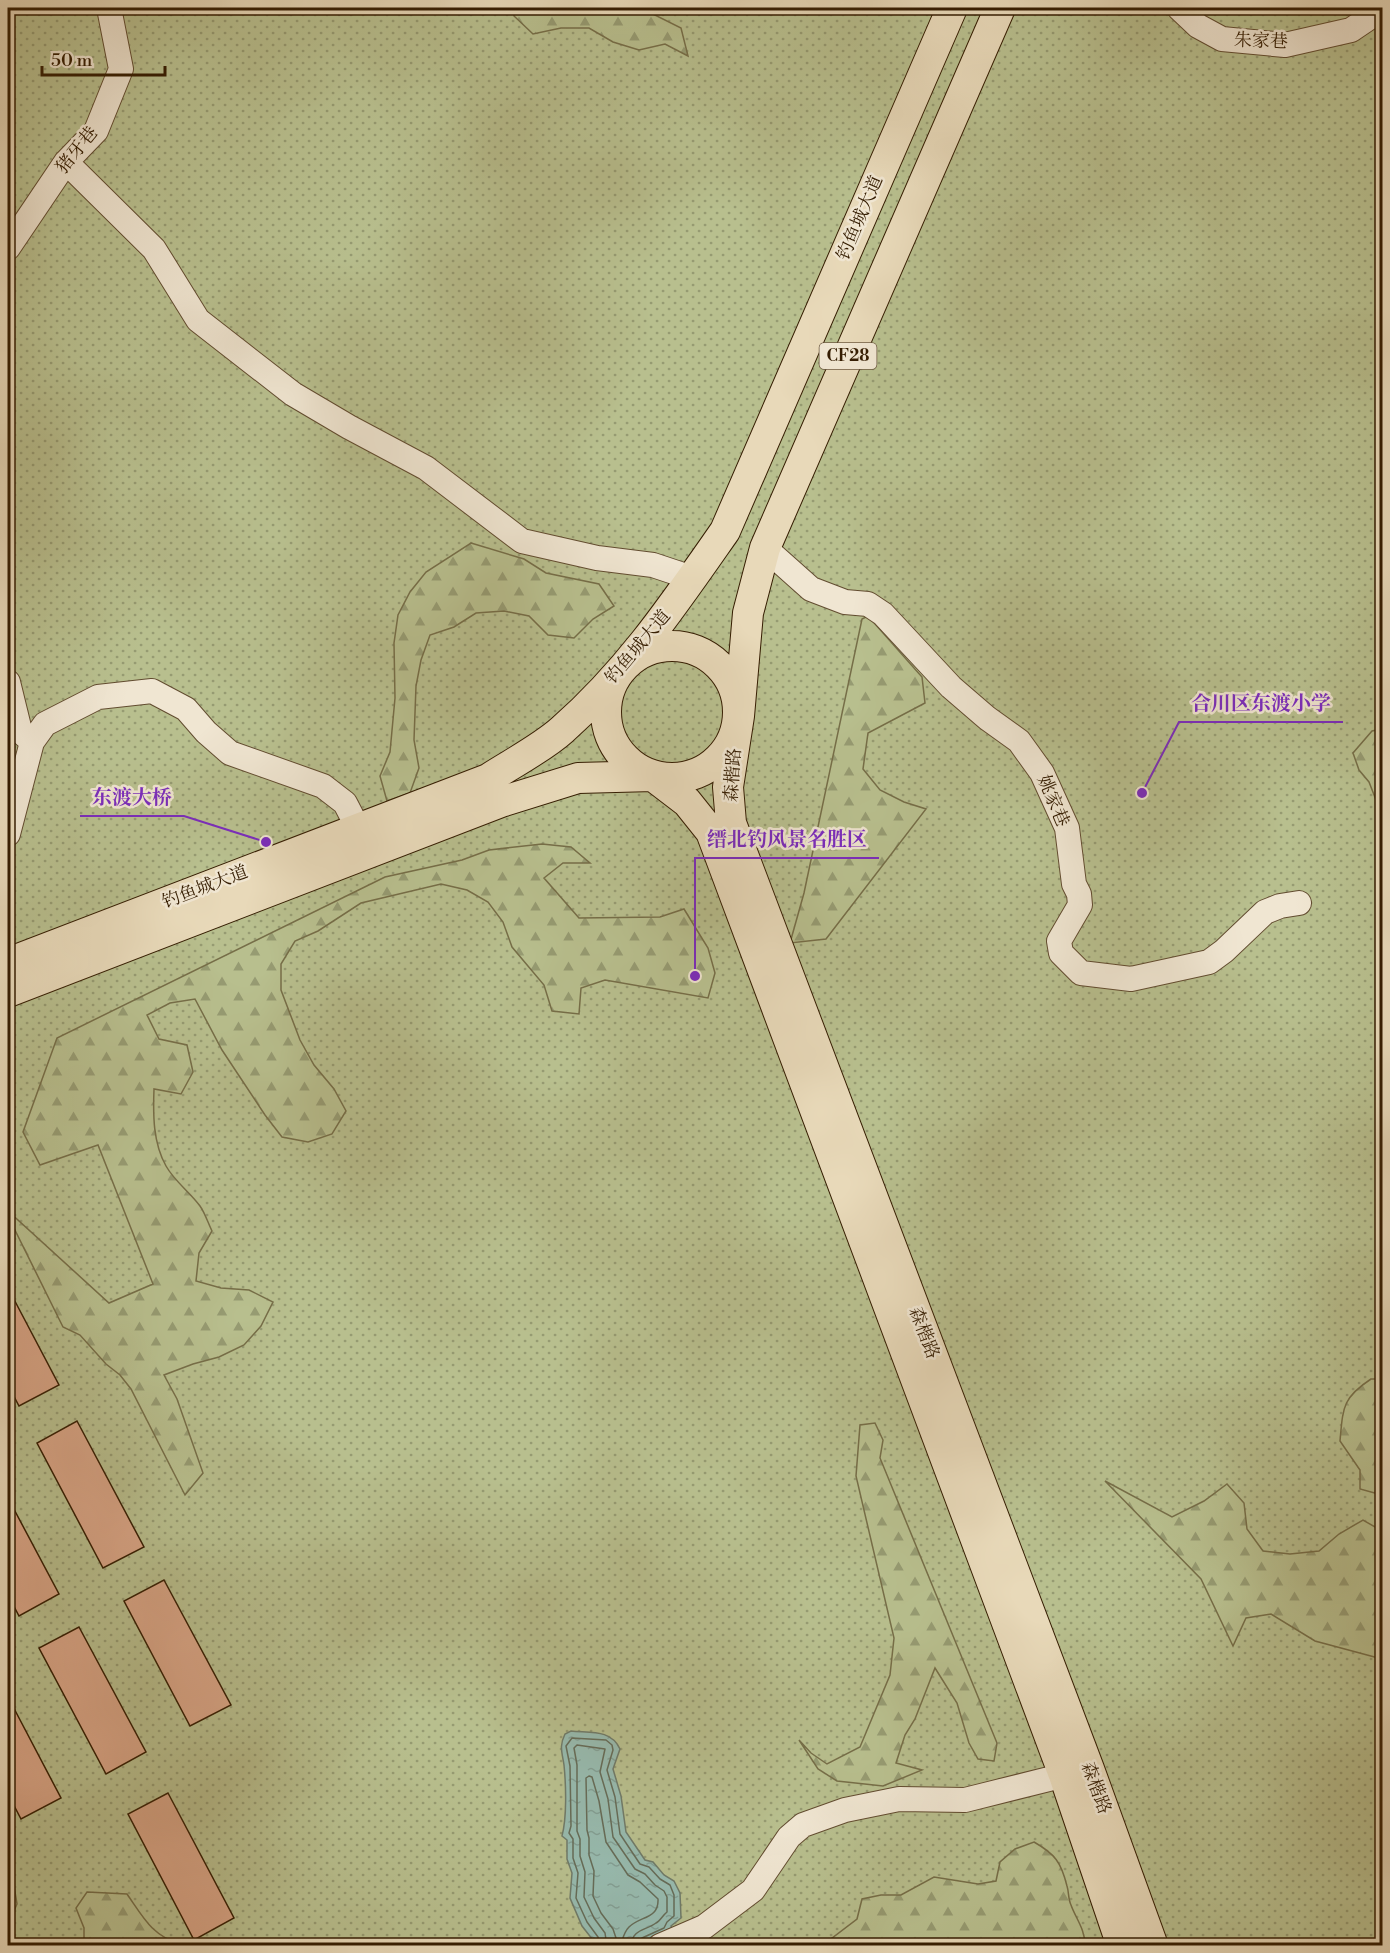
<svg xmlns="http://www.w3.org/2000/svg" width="1390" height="1953" font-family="'Libre Bodoni','Noto Serif SC',serif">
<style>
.grass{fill:url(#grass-dots);stroke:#766e48;stroke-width:1.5}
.forest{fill:url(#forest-firs);stroke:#766e48;stroke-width:1.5}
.water{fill:url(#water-ripples);stroke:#707b69;stroke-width:1.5}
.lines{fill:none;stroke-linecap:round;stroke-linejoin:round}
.shore{stroke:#666c58;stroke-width:1.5}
.building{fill:#d9a587;stroke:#351d02;stroke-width:1.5}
.minor-casing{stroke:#624c30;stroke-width:26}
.major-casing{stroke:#351d02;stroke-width:32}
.minor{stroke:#f0e6d2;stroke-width:24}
.major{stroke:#e8d9b9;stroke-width:30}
.labels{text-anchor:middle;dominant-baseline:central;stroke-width:5;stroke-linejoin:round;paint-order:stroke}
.shield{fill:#f0e6d2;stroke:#6d5940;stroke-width:1.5}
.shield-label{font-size:16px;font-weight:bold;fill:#351d02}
.street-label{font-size:18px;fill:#351d02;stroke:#f0e6d2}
.leader{fill:none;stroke:#7b2cbf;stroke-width:2}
.callout-dot{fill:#7b2cbf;stroke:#f0e6d2;stroke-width:2}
.callout-label{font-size:20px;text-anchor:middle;font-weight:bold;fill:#7b2cbf;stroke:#f0e6d2;stroke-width:5;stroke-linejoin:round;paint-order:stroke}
</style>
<defs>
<pattern id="grass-dots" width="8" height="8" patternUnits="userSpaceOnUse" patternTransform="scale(1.5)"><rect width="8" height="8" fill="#b8bf8e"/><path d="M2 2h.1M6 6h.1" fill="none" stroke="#969b72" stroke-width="1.8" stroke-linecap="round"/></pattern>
<pattern id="forest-firs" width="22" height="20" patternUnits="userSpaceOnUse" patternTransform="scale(1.5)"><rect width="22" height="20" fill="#b8bf8e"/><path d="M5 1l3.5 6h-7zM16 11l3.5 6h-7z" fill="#969b72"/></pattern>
<pattern id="water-ripples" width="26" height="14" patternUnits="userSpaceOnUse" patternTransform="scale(1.5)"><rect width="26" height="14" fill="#97baae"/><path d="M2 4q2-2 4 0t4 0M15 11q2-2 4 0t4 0" fill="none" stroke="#839f94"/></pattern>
</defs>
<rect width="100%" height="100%" fill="#e8d9b9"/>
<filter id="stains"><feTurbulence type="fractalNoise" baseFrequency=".00333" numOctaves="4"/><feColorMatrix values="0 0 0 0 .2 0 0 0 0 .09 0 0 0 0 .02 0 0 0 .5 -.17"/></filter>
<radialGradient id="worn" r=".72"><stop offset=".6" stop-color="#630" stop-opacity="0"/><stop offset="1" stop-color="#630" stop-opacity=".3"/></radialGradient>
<path class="grass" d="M8,8H1382V1945H8Z"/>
<path class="forest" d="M514,8H641L681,28L688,56L665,44L639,50L613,42L589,28H561L533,34L514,16Z
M471,543L524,559L546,573L599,584L614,606L593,619L574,638L548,635L529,616L504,611L476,613L454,627L430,635L421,660L416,686L414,740L419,768L410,793L387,801L380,776L390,752L395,698L394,643L398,615L410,592L426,572Z
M868,616L922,677L925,703L868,733L863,769L880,790L904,802L926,809L826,939L790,943L804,893L862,619Z
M1382,729V829L1378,825L1376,800L1369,782L1359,770L1353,753L1372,731Z
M542,844L571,847L590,863H563L544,878L579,918L660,917L684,909L708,948L715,973L708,998L605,980L581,988L579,1014L552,1011L544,985L512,947L503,922L488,902L467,890L441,884L361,903L318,931L295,941L281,964V990L300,1040L314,1065L334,1089L346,1111L332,1134L308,1142L282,1137L265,1115L222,1050L195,999L170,1003L147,1015L159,1039L187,1045L193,1072L181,1094L154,1089C153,1115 153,1143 166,1166C175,1182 190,1192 200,1206C205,1213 208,1223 212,1231L199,1253L196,1281L221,1288L249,1290L273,1302L261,1326L244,1345L219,1357L193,1364L164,1375L177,1399L203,1473L185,1495L131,1389L120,1375L106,1364L80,1335L63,1327L8,1216V1211L109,1303L153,1284L98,1145L40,1165L23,1132L57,1038L385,877L462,860L489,850Z
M1371,1379H1382V1495L1360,1489V1470L1340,1441C1343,1408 1342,1398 1371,1379Z
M875,1423L883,1440L880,1458L997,1743L994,1761L978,1759L969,1743L957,1703L935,1668L915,1719L905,1735L896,1763L922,1770L883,1786L837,1781L818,1769L799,1740L811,1753L827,1764L860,1747L890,1675L894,1638L856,1476L860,1425Z
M1105,1481L1172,1517L1204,1501L1227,1484L1244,1503L1247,1529L1263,1551L1290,1554L1319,1551L1339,1534L1363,1520L1382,1531V1659L1315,1641L1271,1614L1246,1618L1233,1646L1201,1579Z
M1034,1842C1055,1854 1061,1862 1067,1886C1069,1892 1068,1899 1071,1905C1076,1919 1085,1929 1085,1945L942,1946L937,1942L933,1946H843L827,1942L857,1919L862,1899L881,1895H901L934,1877L978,1884L996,1881L1000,1862L1015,1849Z
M8,1850L17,1904L10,1920L14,1945H8Z
M87,1892L127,1894C145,1920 151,1934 181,1945H84V1928L76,1908Z"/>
<path class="water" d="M571,1731C590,1733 611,1729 620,1749L613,1769L621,1796L626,1832L645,1860L653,1862L664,1875L674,1881L680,1893L681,1918L671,1926L673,1931L639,1945H594L593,1940L582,1926L570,1898L572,1873L567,1859V1840L562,1836C567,1817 566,1785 564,1765C562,1752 559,1746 565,1734Z"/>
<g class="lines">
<path class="shore" d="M600,1946L598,1937L587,1922L576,1898L578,1873L573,1858V1839L569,1833L571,1826L570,1766L566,1746L572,1738L606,1740L612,1745L613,1750L607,1770L615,1797L620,1834L640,1864L649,1867L660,1879L670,1885L674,1895V1916L667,1922L664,1928L642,1938L639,1946
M607,1946L605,1933L594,1918L584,1897L585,1872L580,1856V1839L577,1831V1765L574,1748L577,1745L605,1749L600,1772L608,1799L613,1837L635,1869L645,1874L655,1885L664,1891L667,1897V1912C663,1915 660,1921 656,1923C645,1931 632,1929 631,1946
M616,1946L618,1944L613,1929L601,1913L593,1896L594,1871L589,1855V1838L587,1830L586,1778L589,1776L592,1777L599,1801L606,1842L628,1875L640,1882L658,1899C659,1919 640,1916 629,1927C624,1932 623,1938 621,1944L622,1946"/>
</g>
<path class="building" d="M8,1288L59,1385L19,1406L8,1385Z
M77,1421L144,1547L103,1568L37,1443Z
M8,1498L59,1594L19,1616L8,1595Z
M164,1580L231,1705L190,1726L124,1601Z
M79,1627L146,1752L106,1774L39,1648Z
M8,1697L61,1798L21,1819L8,1794Z
M168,1793L234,1918L194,1940L128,1814Z"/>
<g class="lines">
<g class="minor-casing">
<path id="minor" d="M1179,8L1198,26L1222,39L1285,45L1351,30L1382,9
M66,162L154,249L198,320L293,394L349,427L426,468L522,541L597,558L653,565L692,578
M8,248L66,162L96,131L121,69L109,8
M765,548L811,589L845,602L868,604L883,614L951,687L987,718L1019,741L1042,773L1067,828L1074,884L1079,894L1080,905L1059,941L1061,953L1081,973L1131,979L1209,962L1224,951L1265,912L1280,906L1299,903
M8,682L20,731L32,742L8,834
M32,742L45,724L98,697L152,691L186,709L206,732L230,753L323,786L345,803L358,828
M660,1946L704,1927L753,1890L789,1837L803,1825L845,1810L899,1799L965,1800L1081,1771"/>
</g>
<g class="major-casing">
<path id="major" d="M1000,8L765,548L748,613L739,716L728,787L731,823L1089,1769L1153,1946
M606 712a66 66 0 1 1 132 0a66 66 0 1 1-132 0Z
M653,776L687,802L711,832L1064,1775L1122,1946
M8,963L488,779C511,764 542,748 562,730C629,671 674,604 725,531L952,8
M8,992L501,802L578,778L653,776"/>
</g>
<use href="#minor" class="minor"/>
<use href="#major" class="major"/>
</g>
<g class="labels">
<rect class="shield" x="819.5" y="343" width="57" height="26" rx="4.5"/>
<g class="shield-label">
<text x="848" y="356">CF28</text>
</g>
<g class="street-label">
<text transform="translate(1261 41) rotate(2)">朱家巷</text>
<text transform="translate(77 150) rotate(-51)">猪牙巷</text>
<text transform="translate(860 218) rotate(-67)">钓鱼城大道</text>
<text transform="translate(638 647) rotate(-50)">钓鱼城大道</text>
<text transform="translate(733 775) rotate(-86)">森楷路</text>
<text transform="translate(1053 801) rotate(67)">姚家巷</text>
<text transform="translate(205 887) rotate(-21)">钓鱼城大道</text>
<text transform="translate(924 1333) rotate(69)">森楷路</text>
<text transform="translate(1096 1788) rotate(70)">森楷路</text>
</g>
</g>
<path class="leader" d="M1142 793L1179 722H1343M266 842L184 816H80M695 976L695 858H879"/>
<g class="callout-dot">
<circle cx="1142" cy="793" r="6"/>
<circle cx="266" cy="842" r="6"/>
<circle cx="695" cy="976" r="6"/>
</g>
<g class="callout-label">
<text x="1261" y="710">合川区东渡小学</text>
<text x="132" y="804">东渡大桥</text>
<text x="787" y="846">缙北钓风景名胜区</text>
</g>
<rect width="1390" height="1953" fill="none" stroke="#e8d9b9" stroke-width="30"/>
<rect x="9" y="9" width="1372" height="1935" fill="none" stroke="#351d02" stroke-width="3"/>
<rect x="15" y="15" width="1360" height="1923" fill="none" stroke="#351d02" stroke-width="1.5"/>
<path d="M42 66v9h123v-9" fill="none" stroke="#351d02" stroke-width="3"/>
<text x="51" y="66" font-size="18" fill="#351d02" stroke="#f0e6d2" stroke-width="4.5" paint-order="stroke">50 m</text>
<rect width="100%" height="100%" filter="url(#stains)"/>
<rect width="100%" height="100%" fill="url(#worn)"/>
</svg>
